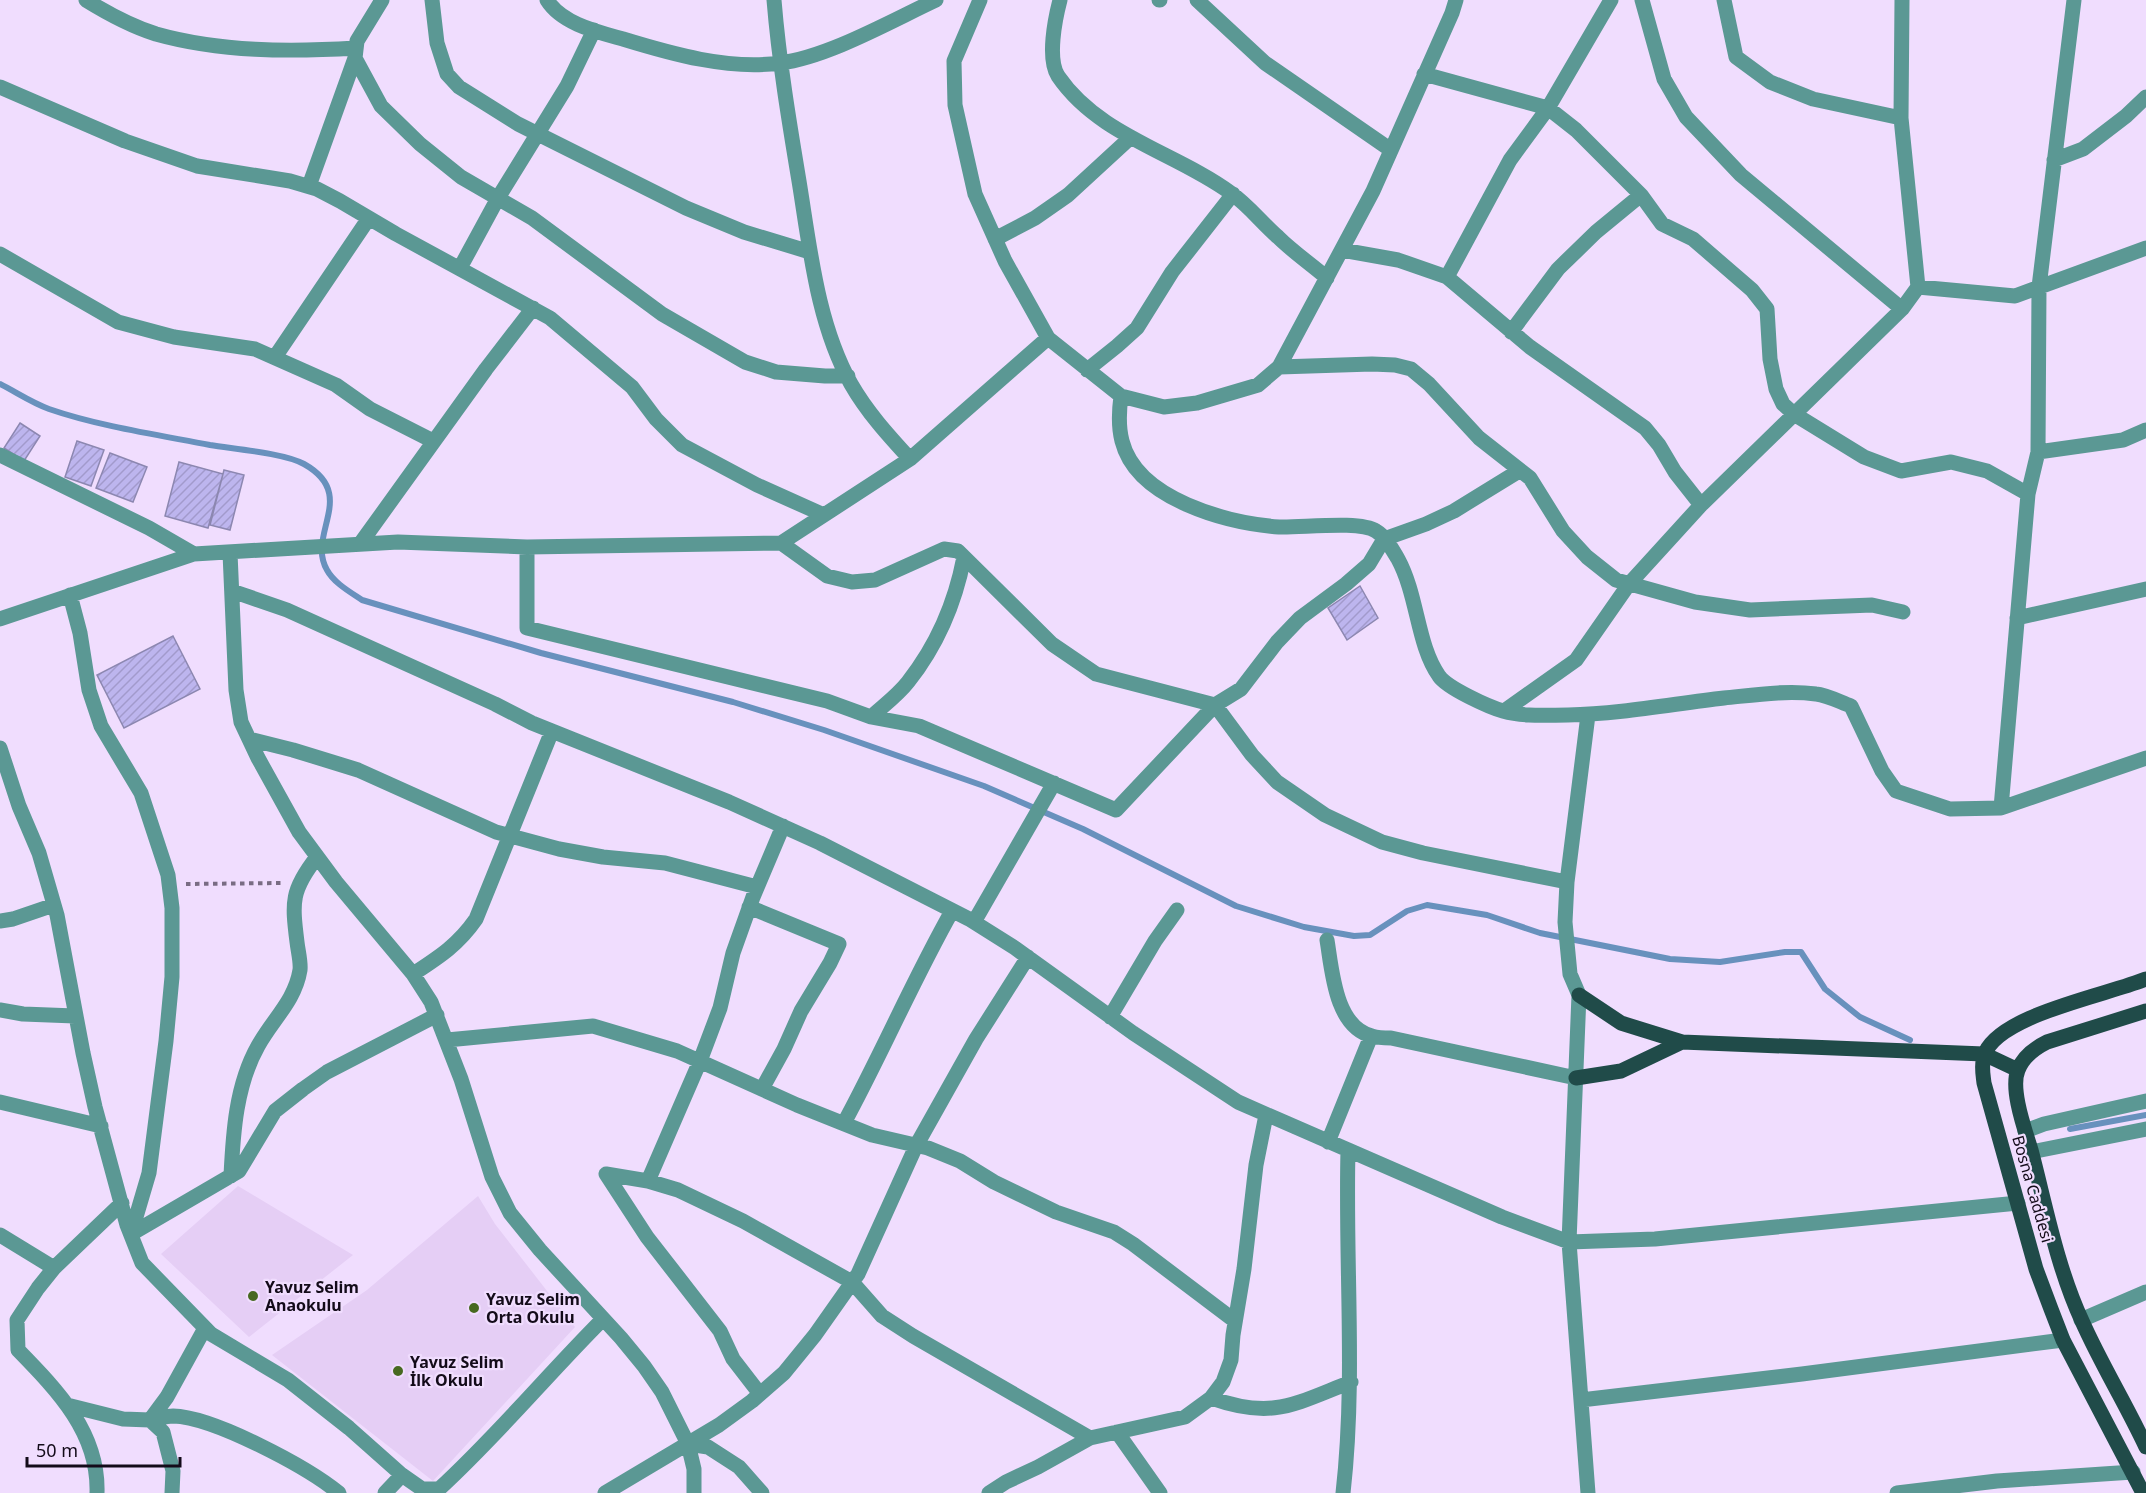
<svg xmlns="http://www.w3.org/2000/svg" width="2146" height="1493" font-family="'Noto Sans',sans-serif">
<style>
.built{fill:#e5cef5}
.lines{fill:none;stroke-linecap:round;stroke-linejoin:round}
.stream{stroke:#6891bd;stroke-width:6}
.building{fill:url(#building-hatch);stroke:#8c87b0;stroke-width:1.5}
.path{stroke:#796c83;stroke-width:4;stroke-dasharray:4.5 4.5;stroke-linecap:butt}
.minor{stroke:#5b9894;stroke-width:15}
.major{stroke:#204b49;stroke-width:15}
.poi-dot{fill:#476920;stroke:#f0ddfe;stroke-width:2}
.labels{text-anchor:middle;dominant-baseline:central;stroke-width:4.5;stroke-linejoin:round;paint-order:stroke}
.street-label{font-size:16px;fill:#130b19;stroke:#f0ddfe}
.poi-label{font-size:16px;font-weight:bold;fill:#130b19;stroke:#f0ddfe;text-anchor:start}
</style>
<defs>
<pattern id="building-hatch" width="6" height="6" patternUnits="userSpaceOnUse" patternTransform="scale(1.5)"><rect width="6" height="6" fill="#bdb5ee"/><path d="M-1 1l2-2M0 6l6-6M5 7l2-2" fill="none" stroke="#a29acc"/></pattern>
</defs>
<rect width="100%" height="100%" fill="#f0ddfe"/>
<path class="built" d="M238,1186L353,1255L249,1337L161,1254Z
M478,1196L495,1224L575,1327L433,1481L272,1355L367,1290Z"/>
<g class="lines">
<path class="stream" d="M0,384C16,392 32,403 49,409C98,426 158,435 210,445C234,449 284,453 304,464C359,495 306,534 327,570C334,583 350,592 362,600L541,653L733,702L824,730L984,786L1083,829L1236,906L1304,927L1354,936L1370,935L1407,911L1427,905L1487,915L1540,933L1670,959L1720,962L1785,952H1801L1825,989L1860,1017L1910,1040
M2070,1129L2146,1115"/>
</g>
<path class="building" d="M20,423L40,436L24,461L4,448Z
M77,441L104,450L91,486L65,477Z
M110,453L147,467L133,502L96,488Z
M179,462L223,474L208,528L165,516Z
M224,470L244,475L230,530L210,525Z
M1360,586L1378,618L1347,640L1328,608Z
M173,636L200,689L124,728L97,675Z"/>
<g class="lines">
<path class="path" d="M186,884L283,883"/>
<path class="minor" d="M86,0C107,13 131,26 156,34C220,52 290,52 356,48
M382,0L357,41L355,58L381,106L420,144L461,177L532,218L662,314L745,362L776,372L825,376H848
M432,0L437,43L447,74L459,87L518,124L686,208L744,232L810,252
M547,0C562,24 598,32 623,39C672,54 728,70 780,63C828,57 891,21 936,0
M774,0C779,61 789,121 799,181C810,248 817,323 851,384C867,412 888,435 910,459
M980,0L954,61L955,105L975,194L1005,261L1048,338L1121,396L1164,407L1197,403L1258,385L1279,367L1373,191L1452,13L1456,0
M1060,0C1055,19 1047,59 1058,76C1099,136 1175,152 1231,193C1248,205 1262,223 1278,237C1293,252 1311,264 1327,278
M1159,0H1160
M1197,0L1265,63L1391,150
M1642,0L1664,79L1686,117L1741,175L1902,309
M1724,0L1736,57L1770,82L1813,99L1901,118
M1424,74L1548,108L1576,130L1641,195L1662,224L1693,239L1752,290L1767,309L1770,359L1776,389L1783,404L1794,414L1864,457L1901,471L1951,462L1987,471L2028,494
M0,87L125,141L197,166L290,181L317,189L340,201L396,234L550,318L632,387L656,419L682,445L757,485L824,515
M2054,160L2083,149L2126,116L2146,97
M309,186L355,58
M995,239L1035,218L1068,195L1130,138
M1342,250L1398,260L1447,277L1530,347L1645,428L1659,445L1675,472L1701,505
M0,254L118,322L174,337L255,349L336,385L370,409L433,441
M460,268L498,198L567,86L594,30
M1447,277L1510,160L1548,108L1611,0
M1918,287L2015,296L2146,248
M1511,332L1558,269L1596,232L1641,195
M275,357L369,218
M1279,367L1372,364L1395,365L1411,369L1429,384L1479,438L1530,478L1563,531L1587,557L1616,580L1695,602L1750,610L1872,605L1903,612
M1087,370L1117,346L1137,328L1172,272L1233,194
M1121,396C1119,411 1118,426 1122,441C1137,500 1228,523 1279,527C1301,528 1360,520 1376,531C1386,537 1392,549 1398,559C1418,596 1417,645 1439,676C1447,688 1489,707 1503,711C1524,717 1547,715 1568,715C1620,714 1672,704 1724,698C1754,695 1786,690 1816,694C1827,695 1840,702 1851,706L1882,771L1896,791L1950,809L2001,808L2146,758
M2038,452L2123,440L2146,430
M0,455L149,528L194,554
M781,543L827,576L852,582L875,580L944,549L958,551L1052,644L1096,674L1215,705L1252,755L1277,782L1325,815L1382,842L1423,853L1567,882
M360,544L486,369L533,308
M527,547V628L827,701L871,717L919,726L1116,810L1215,705L1241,689L1277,642L1300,618L1346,584L1369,564L1384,539L1426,524L1454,511L1519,471
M230,553L236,690L241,722L258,758L299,832L336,882L413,974L431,1002L461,1079L492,1177L510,1213L540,1250L621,1338L644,1366L662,1392L688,1444L694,1469V1493
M232,591L287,610L495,704L532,723L729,802L820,843L969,919L1015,948L1133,1033L1238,1102L1502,1217L1569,1242L1655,1239L2018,1203
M70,595L80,633L89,690L101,726L141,793L168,875L172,908V977L166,1041L149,1173L131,1234
M2017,618L2146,589
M0,619L194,554L398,542L527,547L781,543L910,459L1048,338
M1504,711L1576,660L1629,584L1701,505L1902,309L1918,287L1901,118L1902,0
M1588,715L1567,882L1565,922L1570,974L1579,995L1569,1242L1588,1493
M871,717C883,706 898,695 908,682C938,644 955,604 964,557
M249,739L293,750L358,770L496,832L559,849L603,857L665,863L757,887
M0,748L19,806L39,853L57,915L83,1053L95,1107L127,1225L142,1263L211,1334L288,1380L349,1428L402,1475L422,1489H439C496,1437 548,1374 603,1319
M2001,808L2028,494L2038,452L2039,287L2074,0
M749,907L839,944L830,963L801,1011L784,1049L762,1089
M0,921L13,919L54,905
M974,922L1054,783
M1327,940C1332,970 1335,1027 1372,1036C1378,1038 1385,1038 1391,1038L1576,1078
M413,974C439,957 458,945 476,919L552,731
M0,1010L23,1014L75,1016
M1110,1017L1155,941L1177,910
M447,1040L593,1026L677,1051L797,1105L872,1135L928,1148L960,1161L994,1182L1056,1212L1114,1232L1133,1244L1235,1321
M0,1102L101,1126
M844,1123C882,1053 913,980 952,911
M2025,1131L2044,1124L2146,1101
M1328,1142L1371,1036
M2031,1152L2146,1129
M606,1174L648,1181L678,1190L743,1221L852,1282L882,1316L913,1336L1090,1438
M606,1174L647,1237L720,1331L733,1359L760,1394
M231,1176C233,1133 236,1085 258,1046C272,1020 295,1001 300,970C301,962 298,951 297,942C292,902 291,890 317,857
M648,1181L700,1061L720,1008L733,953L753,897L783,826
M131,1234L239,1171L275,1111L303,1089L327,1072L437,1015
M0,1235L54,1268
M2081,1320L2146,1292
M1211,1398C1273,1420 1294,1404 1351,1382
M1581,1400L1802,1374L2063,1340
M67,1405L123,1419L150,1420L163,1432L173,1471L172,1493
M150,1420C157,1419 166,1416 173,1416C214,1417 307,1467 339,1493
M150,1420L167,1397L205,1328
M1117,1432L1160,1493
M688,1444L708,1447L739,1467L762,1493
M97,1493C99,1433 58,1391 18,1350L17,1320L38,1288L54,1268L122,1203
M385,1493L402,1475
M605,1493L719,1425L752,1401L784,1373L815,1335L858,1274L916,1146L976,1039L1028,957
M989,1493L1006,1482L1038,1467L1090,1438L1185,1417L1211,1398L1223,1382L1231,1360L1233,1335L1244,1269L1256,1165L1266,1115
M1343,1493C1356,1379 1345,1265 1348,1150
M1897,1493L1997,1481L2133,1472"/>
<path class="major" d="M1579,995L1621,1023L1682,1042L1984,1054L2018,1070
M2146,1011L2047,1042C2035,1048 2023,1057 2018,1070C2010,1089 2025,1130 2031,1150C2046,1207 2057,1267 2082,1321C2101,1364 2126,1404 2146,1447
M1576,1078L1621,1071L1682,1042
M2143,1493L2063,1340L2051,1309L2036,1269L1984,1083C1983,1074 1981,1065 1984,1056C1996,1015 2108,995 2146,979"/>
</g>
<g class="poi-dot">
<circle cx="253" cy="1296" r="6"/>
<circle cx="474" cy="1308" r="6"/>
<circle cx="398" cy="1371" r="6"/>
</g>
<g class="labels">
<g class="street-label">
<text transform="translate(2033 1189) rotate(74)">Bosna Caddesi</text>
</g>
<g class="poi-label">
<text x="265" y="1287">Yavuz Selim<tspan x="265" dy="18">Anaokulu</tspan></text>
<text x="486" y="1299">Yavuz Selim<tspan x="486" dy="18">Orta Okulu</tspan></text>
<text x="410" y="1362">Yavuz Selim<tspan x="410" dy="18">İlk Okulu</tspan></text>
</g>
</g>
<path d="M27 1457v9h153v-9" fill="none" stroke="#130b19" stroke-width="3"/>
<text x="36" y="1457" font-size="18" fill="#130b19" stroke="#f0ddfe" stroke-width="4.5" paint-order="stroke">50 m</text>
</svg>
